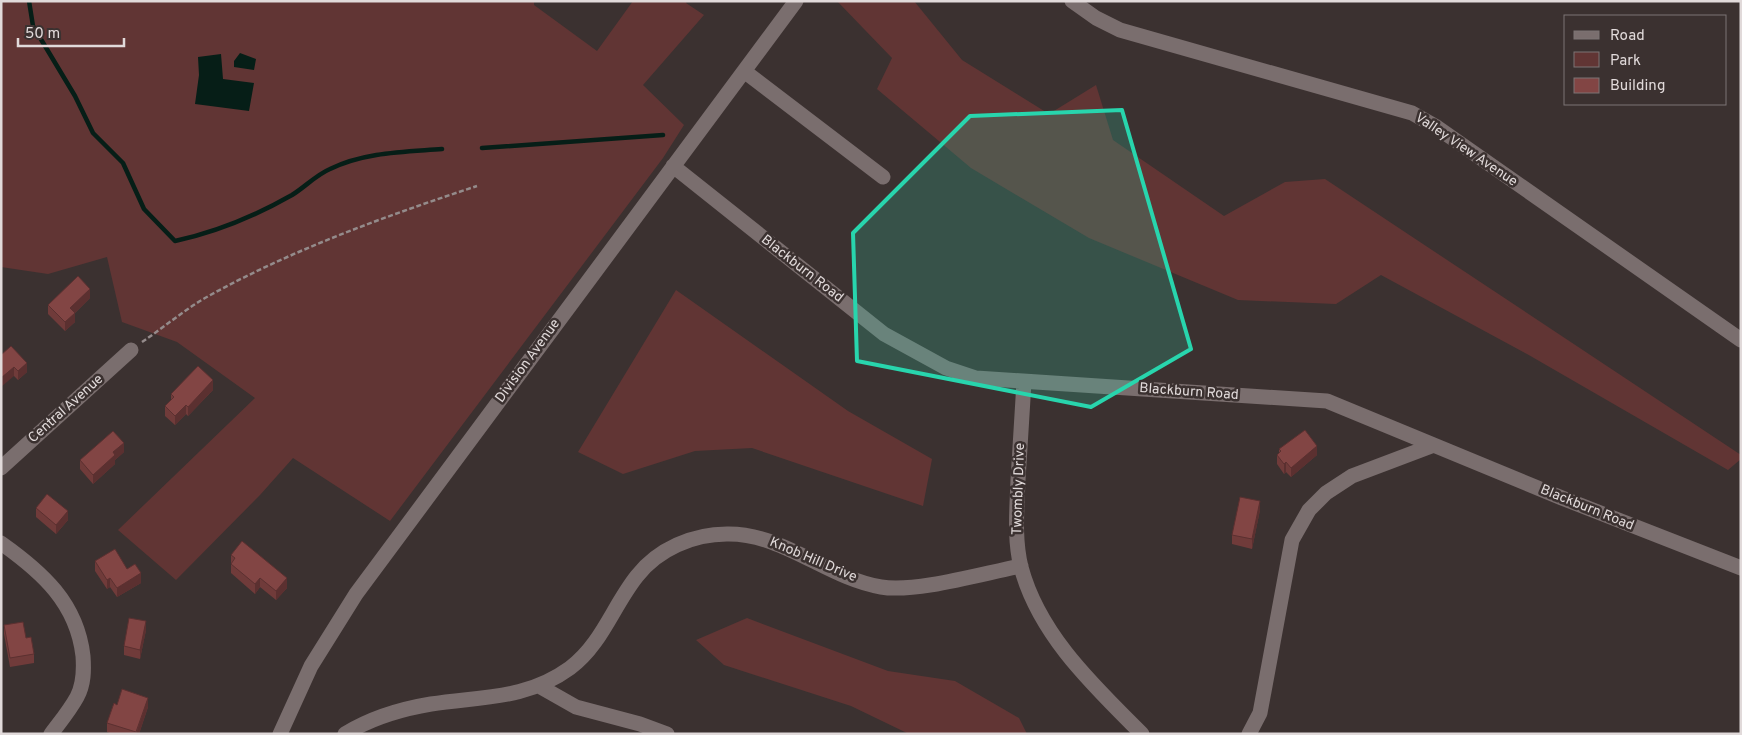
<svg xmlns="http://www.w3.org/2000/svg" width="1742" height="735" font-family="Overpass,sans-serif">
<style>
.green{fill:#613534}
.water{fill:#061e17}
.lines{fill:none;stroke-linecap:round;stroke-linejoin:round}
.stream{stroke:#061e17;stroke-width:4.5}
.path{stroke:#948b8b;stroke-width:2.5;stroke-dasharray:5 2.5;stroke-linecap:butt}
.minor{stroke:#7a6e6e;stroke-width:15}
.wall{fill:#703b3a}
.shaded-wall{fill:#5b3030}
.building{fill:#824544;stroke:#5b3030}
.marked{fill:#28d5ad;fill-opacity:0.2;stroke:#28d5ad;stroke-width:4;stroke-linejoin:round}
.labels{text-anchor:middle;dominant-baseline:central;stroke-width:5;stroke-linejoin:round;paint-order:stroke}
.street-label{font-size:14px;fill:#e1dada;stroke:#3b3130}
</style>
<rect width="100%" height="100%" fill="#3b3130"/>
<path class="green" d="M1,1H534V5L597,51L633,1H687L686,3L704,15L643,85L684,125L663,158L390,521L293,458L260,495L176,580L118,530L255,398L177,342L122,322L107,257L48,274L1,267Z
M837,1H914L962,60L1049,114L1096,85L1113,140L1224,216L1285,182L1325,179L1741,455V459L1728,470L1527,354L1381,275L1336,304L1238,300L1089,238L971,168L877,89L892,58Z
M676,290L848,411L932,459L923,506L752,448L695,451L623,474L578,452Z
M747,618L888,671L955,681L1019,718L1027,734H909L851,706L724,665L696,640Z"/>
<path class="water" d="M240,53L256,59L254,70L234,67V61Z
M221,54L223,79L254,83L249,111L195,104L199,75L198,57Z"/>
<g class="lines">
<path class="stream" d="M29,1L33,26L75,96L93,133L123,163L144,209L175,241C217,232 255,216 292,195C305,187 316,175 330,169C365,152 404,152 442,149
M482,148L663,135"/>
<path class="path" d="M142,342C163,328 183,311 205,298C291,250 383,217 477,186"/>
<path class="minor" d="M1072,1L1096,18L1120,30L1412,113L1435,126L1741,340
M744,71L883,177
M673,166L884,334L946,368L976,378L1327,401L1562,498L1741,568
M1024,382C1022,415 1020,447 1018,480C1017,509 1014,539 1021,567C1039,635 1094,686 1142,734
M1,468L131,350
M1,543C42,572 77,603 83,656C84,670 84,684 77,697C70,710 60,722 51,734
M539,686L576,707L640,724L667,734
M280,734L311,666L356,594L796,1
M345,734C371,718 401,709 431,704C482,696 526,700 570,668C602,644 613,606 637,576C658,549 693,534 727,534C783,533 827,578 881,587C916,593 984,573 1021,566
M1249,734L1260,713L1292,540L1309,510L1326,493L1352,476L1434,445"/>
</g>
<path class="wall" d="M90,298L75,313V322L65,331L48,314V305Z
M1,355L27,372L18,380L14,376Z
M213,390L188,416L186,414L175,425L165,416V406L171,400V394Z
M1279,449L1317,455L1291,477L1286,472L1284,474L1277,464V455L1279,453Z
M124,452L115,460V464L93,484L80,469V460Z
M36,508L68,520L56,534L36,517Z
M1260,510L1252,549L1232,544V535Z
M231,555L287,588L276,600L260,587L255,594L231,573Z
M95,561L127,569L141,583L117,597L110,587L107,589L95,571Z
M4,625L26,638L34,654V663L10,667L4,634Z
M146,630L140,659L124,655V646Z
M117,705L148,707L139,734H112L107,732V723Z"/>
<path class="shaded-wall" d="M90,289V298L75,313V322L65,331V322L70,308Z
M27,363V372L18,380V371Z
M14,367V376L1,387V378Z
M213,380V390L188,416V407Z
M186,405V414L175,425V416Z
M124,443V452L115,460V464L93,484V475L113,452Z
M1317,446V455L1291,477V468Z
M1286,462V472L1284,474V464Z
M1260,501V510L1252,549V539Z
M68,511V520L56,534V525Z
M141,573V583L117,597V588Z
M110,578V587L107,589V580Z
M260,578V587L255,594V584Z
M287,578V588L276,600V591Z
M146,621V630L140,659V650Z
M148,698V707L139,734H136Z"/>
<path class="building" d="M78,276L90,289L70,308L75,313L65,322L48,305Z
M11,346L27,363L18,371L14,367L1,378V355Z
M198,366L213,380L188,407L186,405L175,416L165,406L174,397L171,394Z
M1305,430L1317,446L1291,468L1286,462L1284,464L1277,455L1281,451L1279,449Z
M113,431L124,443L113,452L115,455L93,475L80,460Z
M47,494L68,511L56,525L36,508Z
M1240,497L1260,501L1252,539L1232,535Z
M242,541L287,578L276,591L260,578L255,584L231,564L235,558L231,555Z
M115,549L127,569L135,564L141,573L117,588L110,578L107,580L95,561Z
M129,618L146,621L140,650L124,646Z
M23,622L26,638L31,637L34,654L10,658L4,625Z
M122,689L148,698L136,732L107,723L114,703L117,705Z"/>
<path class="marked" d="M1122,110L1191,349L1091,407L857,361L853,233L970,116Z"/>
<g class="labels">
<g class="street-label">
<text transform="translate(1466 150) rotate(34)">Valley View Avenue</text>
<text transform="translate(802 269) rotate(38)">Blackburn Road</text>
<text transform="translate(528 361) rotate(-54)">Division Avenue</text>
<text transform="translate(1189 392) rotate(4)">Blackburn Road</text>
<text transform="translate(66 409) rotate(-42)">Central Avenue</text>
<text transform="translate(1019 489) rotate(-88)">Twombly Drive</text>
<text transform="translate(1587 508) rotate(22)">Blackburn Road</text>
<text transform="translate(813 560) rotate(23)">Knob Hill Drive</text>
</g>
</g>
<rect width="1742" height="735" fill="none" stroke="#e1dada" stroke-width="5"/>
<rect x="1564" y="15" width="162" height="90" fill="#3b3130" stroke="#7d7574"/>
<rect x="1574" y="31" width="25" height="8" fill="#7a6e6e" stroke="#7d7574"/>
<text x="1610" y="40" font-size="15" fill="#e1dada">Road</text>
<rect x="1574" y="52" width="25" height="15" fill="#613534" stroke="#7d7574"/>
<text x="1610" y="65" font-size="15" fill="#e1dada">Park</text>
<rect x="1574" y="78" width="25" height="15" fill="#824544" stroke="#7d7574"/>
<text x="1610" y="90" font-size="15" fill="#e1dada">Building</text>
<path d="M18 38v8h106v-8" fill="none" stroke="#e1dada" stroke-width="2.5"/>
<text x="25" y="38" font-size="15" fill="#e1dada" stroke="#3b3130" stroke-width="4" paint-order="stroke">50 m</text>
</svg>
